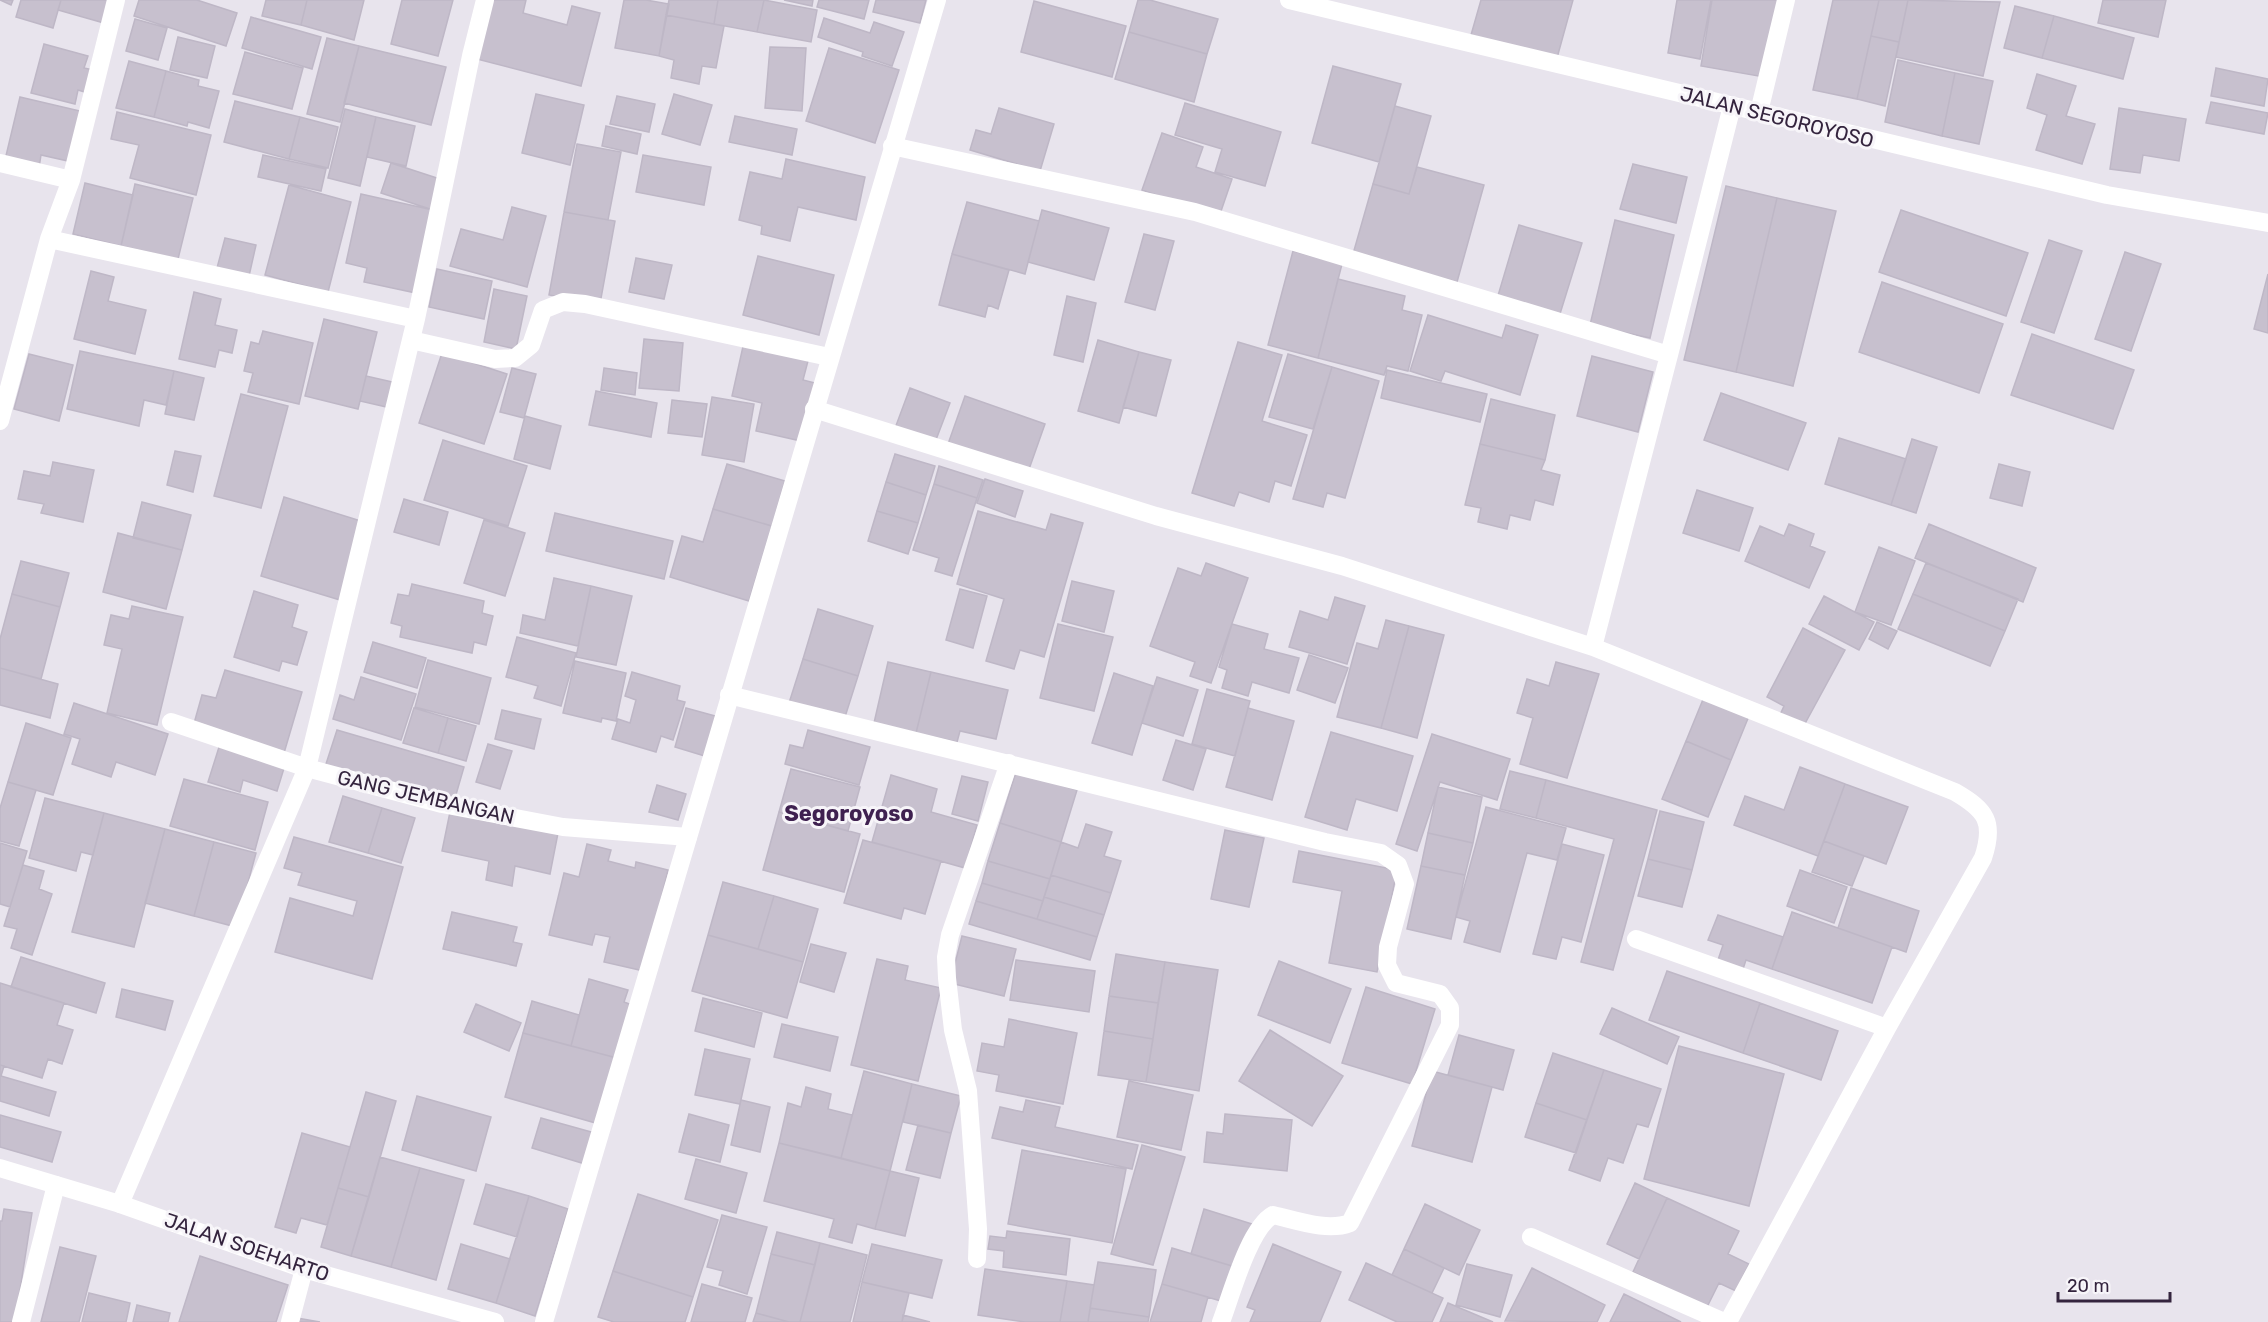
<svg xmlns="http://www.w3.org/2000/svg" width="2268" height="1322" font-family="Rubik,sans-serif">
<style>
.building{fill:#c7c0ce;stroke:#beb7c6;stroke-width:1.5}
.lines{fill:none;stroke-linecap:round;stroke-linejoin:round}
.street{stroke:#fff;stroke-width:18}
.secondary{stroke:#fff;stroke-width:18}
.labels{text-anchor:middle;dominant-baseline:central;stroke-width:6;stroke-linejoin:round;paint-order:stroke}
.street-label{font-size:20px;fill:#34243e;stroke:#f7f5f9}
.quarter-label{font-size:22px;font-weight:bold;fill:#3f2150;stroke:#f7f5f9}
</style>
<rect width="100%" height="100%" fill="#e8e4ed"/>
<path class="building" d="M0,0H13L11,5Z
M21,0H61L53,28L16,17Z
M61,0H111L104,23L58,10Z
M139,0H197L237,13L226,46L134,16Z
M266,0H307L301,25L262,16Z
M307,0H364L354,40L301,25Z
M402,0H453L438,56L391,44Z
M488,0H526L523,13L567,25L572,6L600,13L581,86L473,58Z
M624,0H646L669,4L659,56L615,48Z
M669,0H718L714,24L666,15Z
M718,0H764L757,32L714,24Z
M764,0L817,10L811,42L757,32Z
M784,0H813L812,6Z
M819,0H869L864,19L817,7Z
M876,0H926L920,23L873,12Z
M1138,0H1150L1218,19L1207,54L1129,32Z
M1481,0H1573L1557,58L1471,35Z
M1677,0H1711L1700,59L1668,53Z
M1712,0H1778L1764,77L1701,66Z
M1833,0H1879L1857,99L1813,90Z
M1879,0H1908L1899,42L1871,36Z
M1908,0L2000,2L1983,76L1896,57Z
M2103,0H2166L2158,37L2098,23Z
M1034,1L1126,26L1112,77L1021,52Z
M2015,6L2054,16L2042,58L2004,48Z
M666,15L724,26L716,68L702,66L699,84L671,78L674,60L659,56Z
M2054,16L2134,38L2123,79L2042,58Z
M251,17L321,37L312,69L242,48Z
M824,18L870,33L874,22L904,32L892,66L862,56L863,52L818,37Z
M135,19L167,28L158,60L126,51Z
M1129,32L1207,54L1194,102L1115,79Z
M1871,36L1899,42L1885,106L1857,99Z
M178,37L215,46L207,78L170,70Z
M327,38L359,46L340,122L307,114Z
M44,44L88,56L84,68L94,70L88,93L78,90L75,104L31,93Z
M359,46L446,67L431,125L344,103Z
M770,47L806,48L802,111L765,108Z
M829,48L899,70L875,143L806,121Z
M245,52L303,68L292,109L233,94Z
M1898,60L1955,73L1942,136L1885,122Z
M129,61L166,71L154,117L116,108Z
M1333,66L1401,84L1379,162L1312,143Z
M2216,68L2268,79L2264,106L2211,96Z
M166,71L199,80L198,86L219,91L209,128L188,122L187,126L154,117Z
M1955,73L1993,81L1979,144L1942,136Z
M2037,74L2076,86L2066,116L2095,124L2082,164L2036,150L2047,115L2027,108Z
M536,94L584,105L570,165L522,153Z
M674,94L712,105L700,145L662,134Z
M617,96L655,104L649,132L610,124Z
M20,97L80,111L68,161L41,155L39,168L5,160Z
M235,101L300,117L289,159L224,142Z
M2211,102L2268,113L2264,134L2206,123Z
M1185,103L1281,132L1265,186L1215,172L1222,149L1175,135Z
M1395,106L1431,116L1409,194L1373,184Z
M999,108L1054,124L1040,171L970,150L976,130L991,134Z
M2119,108L2186,119L2179,161L2143,155L2140,173L2110,169Z
M345,109L376,117L360,186L328,178Z
M117,112L211,135L196,195L130,178L139,145L111,139Z
M735,116L797,129L792,155L729,142Z
M300,117L338,127L328,168L289,159Z
M376,117L415,126L406,166L367,157Z
M606,126L641,134L637,154L602,146Z
M1162,133L1203,147L1196,167L1232,179L1219,217L1142,190Z
M577,144L621,152L608,220L564,212Z
M263,155L326,169L321,191L258,177Z
M643,155L711,167L704,205L636,192Z
M786,159L865,177L856,220L798,207L790,241L761,234L762,226L739,220L750,172L782,179Z
M391,163L443,180L433,210L381,193Z
M1633,164L1687,177L1676,223L1620,209Z
M1417,167L1484,185L1457,282L1353,254L1373,184L1409,194Z
M85,183L133,195L121,246L73,234Z
M135,184L193,198L178,259L121,246Z
M289,185L351,202L328,292L265,275Z
M1726,186L1777,198L1736,372L1684,360Z
M361,194L433,210L416,293L364,282L367,268L346,263Z
M1777,198L1836,211L1793,386L1736,372Z
M967,202L1039,221L1025,274L952,254Z
M512,207L546,216L527,287L450,266L461,229L503,240Z
M1042,210L1109,228L1094,280L1028,262Z
M1901,210L2028,253L2006,316L1879,272Z
M564,212L615,221L600,304L549,295Z
M1615,220L1674,235L1650,338L1590,325Z
M1519,225L1582,243L1559,317L1497,299Z
M1144,234L1174,241L1155,310L1125,302Z
M225,238L256,245L249,276L217,268Z
M2049,240L2082,251L2054,333L2021,322Z
M1293,251L1342,264L1318,358L1268,345Z
M2125,252L2161,264L2131,351L2095,339Z
M952,254L1009,270L998,309L988,305L985,317L939,305Z
M758,256L834,275L819,335L743,315Z
M636,258L672,265L664,299L629,292Z
M437,269L492,281L484,319L429,307Z
M91,271L114,277L108,301L146,310L135,354L74,339Z
M2268,274V333L2254,329Z
M1338,279L1405,296L1402,310L1422,315L1408,371L1387,366L1384,375L1318,358Z
M1882,282L2003,324L1979,393L1859,352Z
M494,289L527,296L516,349L484,342Z
M194,292L221,299L215,325L237,330L232,353L219,350L215,367L179,359Z
M1067,296L1096,303L1083,362L1054,355Z
M1428,315L1502,338L1506,325L1538,335L1520,395L1445,371L1441,381L1410,371Z
M324,319L377,332L358,409L305,396Z
M263,331L313,343L299,404L248,392L253,373L244,371L251,342L259,344Z
M2032,334L2134,370L2113,429L2011,395Z
M644,339L683,343L679,391L639,388Z
M1098,340L1139,352L1119,423L1078,411Z
M744,342L809,357L803,380L815,383L801,441L756,431L762,403L732,396Z
M1238,342L1282,355L1262,421L1307,435L1291,486L1275,481L1269,502L1239,492L1234,506L1192,493Z
M80,351L174,371L166,405L144,400L139,426L67,409Z
M1139,352L1171,360L1156,416L1123,407Z
M442,353L507,374L484,444L419,423Z
M29,354L73,365L59,421L14,409Z
M1288,354L1332,367L1313,429L1269,417Z
M1592,356L1653,372L1638,432L1577,416Z
M1332,367L1379,381L1345,498L1327,493L1323,507L1293,499Z
M512,368L536,374L524,418L500,412Z
M604,368L637,373L635,395L601,390Z
M1387,370L1487,394L1480,422L1381,398Z
M174,371L204,378L194,420L165,414Z
M366,376L397,383L391,408L360,401Z
M910,388L950,403L934,445L894,431Z
M596,391L657,403L651,437L589,425Z
M1721,393L1806,423L1788,470L1704,440Z
M241,394L288,406L261,508L214,496Z
M965,396L1045,424L1028,472L948,444Z
M712,397L754,404L744,462L702,455Z
M1491,399L1555,415L1545,460L1480,444Z
M672,400L707,404L702,437L668,433Z
M525,416L561,426L550,469L514,459Z
M1839,438L1906,459L1891,505L1825,484Z
M1912,439L1937,447L1916,513L1891,505Z
M443,440L527,466L508,526L424,500Z
M1480,444L1545,460L1541,470L1560,475L1553,505L1535,500L1530,520L1510,515L1507,529L1478,522L1481,508L1465,505Z
M175,451L201,456L193,492L167,485Z
M895,454L935,466L926,495L886,482Z
M53,462L94,470L83,522L41,513L44,504L18,499L24,471L50,476Z
M727,464L785,481L772,526L713,509Z
M1999,464L2030,472L2022,506L1990,498Z
M939,466L983,480L977,498L934,484Z
M985,479L1023,491L1015,517L977,503Z
M886,482L926,495L918,523L877,511Z
M934,484L977,498L952,576L935,571L939,558L913,550Z
M1697,490L1753,508L1739,551L1683,533Z
M284,497L364,522L340,600L261,576Z
M404,499L448,512L439,545L394,532Z
M142,502L191,515L182,550L133,538Z
M713,509L772,526L749,601L670,577L682,536L703,542Z
M877,511L918,523L908,554L868,541Z
M978,511L1046,530L1051,514L1083,523L1044,657L1020,650L1014,669L986,661L1004,599L957,584Z
M555,513L673,541L664,579L546,551Z
M484,520L525,533L505,596L464,583Z
M1789,524L1814,534L1810,546L1825,552L1809,588L1745,561L1760,526L1784,536Z
M1929,524L2036,568L2023,602L1915,558Z
M118,533L182,550L166,609L103,592Z
M1879,547L1915,561L1891,625L1855,612Z
M21,561L69,573L60,607L12,594Z
M1206,563L1248,578L1211,683L1190,676L1195,662L1150,646L1178,568L1201,576Z
M1926,563L2018,599L2005,631L1913,594Z
M554,578L591,586L578,646L520,633L523,615L545,620Z
M1072,581L1114,591L1104,632L1062,621Z
M412,584L484,601L482,613L493,616L486,645L474,642L472,653L400,637L402,626L391,623L398,594L409,596Z
M591,586L632,596L616,665L576,657Z
M960,589L987,596L973,648L946,640Z
M254,591L298,605L292,627L307,632L297,665L282,661L279,671L234,657Z
M12,594L60,607L41,679L0,668V639Z
M1913,594L2005,631L1990,666L1898,629Z
M1824,596L1874,622L1859,650L1809,624Z
M1335,597L1365,606L1347,664L1289,647L1300,611L1328,620Z
M132,606L183,617L157,725L107,713L122,649L104,645L111,615L129,619Z
M818,609L873,626L858,676L803,659Z
M1386,620L1409,626L1381,728L1337,717L1357,643L1378,649Z
M1877,622L1897,631L1888,649L1869,639Z
M1058,624L1113,637L1094,711L1040,698Z
M1232,624L1268,634L1264,649L1299,658L1289,693L1252,682L1248,696L1222,688L1227,670L1219,667Z
M1409,626L1444,635L1417,738L1381,728Z
M1803,628L1845,650L1802,729L1779,717L1784,706L1767,697Z
M517,637L576,653L561,706L534,698L538,686L506,677Z
M373,642L426,658L417,688L364,672Z
M1309,655L1348,668L1335,703L1297,690Z
M803,659L858,676L844,720L789,703Z
M428,660L491,678L479,724L415,707Z
M575,661L626,673L616,721L602,718L601,722L563,713Z
M888,662L931,672L916,733L874,723Z
M1556,662L1599,674L1567,778L1520,764L1533,718L1517,713L1527,679L1549,686Z
M0,668L58,684L50,718L0,705Z
M225,670L302,692L284,753L193,727L202,695L216,698Z
M632,672L680,686L677,700L685,702L673,740L661,736L656,752L612,739L618,719L630,723L636,700L625,696Z
M931,672L1008,690L996,739L960,731L957,742L916,733Z
M1114,673L1153,686L1132,755L1092,743Z
M361,677L416,694L401,740L333,719L340,695L354,700Z
M1157,677L1198,690L1183,736L1142,723Z
M1207,689L1250,701L1235,756L1192,744Z
M1704,697L1749,716L1731,760L1686,741Z
M74,703L168,734L155,775L116,762L111,777L72,764L80,739L64,734Z
M414,708L448,718L438,753L403,743Z
M686,708L719,717L708,757L675,747Z
M1248,708L1294,721L1272,800L1226,787Z
M502,710L541,719L534,749L495,739Z
M448,718L476,726L466,761L438,753Z
M26,723L71,738L53,795L8,782Z
M337,730L464,767L453,805L325,767Z
M808,730L870,747L859,785L785,764L790,745L803,748Z
M1331,732L1413,756L1397,811L1356,799L1347,830L1305,817Z
M1432,734L1510,759L1497,800L1440,782L1417,851L1396,844Z
M1176,740L1206,749L1193,790L1163,780Z
M1686,741L1731,760L1708,817L1662,799Z
M220,744L285,765L277,791L243,780L240,792L208,782Z
M488,744L512,751L500,789L476,782Z
M1800,767L1845,784L1818,856L1734,825L1745,796L1784,810Z
M791,769L860,787L848,831L779,812Z
M1510,771L1546,780L1536,818L1500,809Z
M1016,772L1077,790L1061,842L1000,823Z
M891,775L937,789L931,812L977,825L965,868L872,842Z
M962,776L988,782L978,821L952,814Z
M184,779L268,802L255,850L170,826Z
M1546,780L1657,810L1613,970L1581,962L1614,839L1536,818Z
M8,782L36,790L19,846L0,841V808Z
M1845,784L1908,807L1886,864L1824,841Z
M657,785L686,794L678,820L649,812Z
M1438,787L1482,797L1473,843L1428,833Z
M343,796L382,808L368,853L329,842Z
M45,798L104,813L93,855L81,852L76,871L29,858Z
M1486,807L1566,828L1557,860L1527,853L1500,952L1464,942L1470,921L1456,917Z
M382,808L415,818L401,863L368,853Z
M1660,811L1704,822L1692,870L1648,859Z
M450,812L558,833L550,874L515,866L512,886L486,880L489,861L442,851Z
M779,812L860,834L844,892L763,870Z
M104,813L165,829L134,947L72,932Z
M1000,823L1061,842L1050,879L988,861Z
M1086,824L1112,832L1104,856L1121,861L1111,893L1051,875L1061,842L1078,848Z
M165,829L214,842L194,916L145,903Z
M1225,830L1264,838L1249,907L1211,899Z
M1428,833L1473,843L1465,875L1421,866Z
M294,837L403,867L372,979L275,952L290,898L353,916L357,901L298,885L302,873L284,868Z
M863,840L941,861L925,914L904,908L901,919L844,903Z
M1824,841L1864,856L1852,886L1812,872Z
M214,842L256,853L236,927L194,916Z
M0,843L27,851L10,907L0,904Z
M587,844L611,850L608,861L635,868L636,862L668,870L644,971L604,962L610,937L595,934L592,945L549,935L564,873L579,877Z
M1562,844L1604,855L1581,942L1562,937L1556,959L1533,954Z
M1299,851L1397,870L1377,972L1329,963L1342,891L1293,882Z
M1648,859L1692,870L1682,907L1638,896Z
M988,861L1050,879L1043,901L982,883Z
M23,865L44,871L39,889L52,894L32,955L11,948L17,929L4,926Z
M1421,866L1465,875L1451,939L1407,929Z
M1800,870L1847,887L1834,923L1787,906Z
M1051,875L1111,893L1104,915L1044,897Z
M723,882L774,896L758,949L708,935Z
M982,883L1043,901L1037,919L976,901Z
M1851,888L1919,911L1906,952L1838,928Z
M774,896L818,909L803,962L758,949Z
M1044,897L1104,915L1097,937L1037,919Z
M976,901L1097,937L1090,960L969,924Z
M452,912L517,927L513,942L522,944L516,966L443,949Z
M1792,912L1892,947L1872,1003L1772,969Z
M1718,915L1783,937L1772,969L1746,960L1743,969L1718,960L1723,945L1708,940Z
M708,935L803,962L787,1018L692,991Z
M962,936L1016,949L1004,996L950,983Z
M811,944L846,953L834,992L800,982Z
M1116,954L1165,962L1158,1003L1109,996Z
M21,957L105,983L96,1013L11,987Z
M877,959L908,966L905,980L941,988L918,1081L851,1065Z
M1016,960L1095,971L1089,1012L1010,1000Z
M1279,961L1351,989L1330,1043L1258,1015Z
M1165,962L1218,970L1199,1091L1146,1082Z
M1667,971L1760,1003L1743,1053L1649,1020Z
M589,979L628,990L624,1002L632,1005L617,1058L571,1046Z
M0,983L64,1003L57,1025L73,1030L62,1064L48,1059L42,1078L0,1065Z
M1366,987L1435,1009L1412,1084L1342,1063Z
M122,989L173,1001L165,1030L116,1017Z
M1109,996L1158,1003L1153,1039L1104,1031Z
M703,998L762,1013L754,1047L695,1031Z
M532,1001L579,1015L571,1046L523,1033Z
M1760,1003L1838,1031L1821,1080L1743,1053Z
M476,1004L521,1023L509,1051L464,1032Z
M1612,1008L1679,1037L1667,1064L1600,1034Z
M1009,1019L1077,1033L1063,1104L996,1091L999,1075L977,1071L982,1043L1004,1047Z
M782,1024L838,1037L830,1071L774,1057Z
M1270,1030L1343,1076L1312,1126L1239,1081Z
M1104,1031L1153,1039L1146,1082L1098,1075Z
M523,1033L617,1058L599,1124L505,1097Z
M1459,1035L1514,1050L1503,1090L1448,1075Z
M1679,1046L1784,1074L1749,1206L1644,1179Z
M705,1049L750,1059L740,1104L695,1095Z
M1553,1053L1604,1070L1587,1120L1536,1103Z
M0,1065L4,1066L1,1076L56,1092L49,1116L0,1101Z
M1604,1070L1661,1089L1648,1127L1637,1124L1623,1163L1608,1158L1600,1181L1569,1170Z
M864,1071L912,1084L890,1171L841,1158Z
M1432,1071L1492,1087L1472,1162L1412,1146Z
M1129,1081L1193,1095L1181,1150L1117,1137Z
M912,1084L961,1096L951,1133L903,1122Z
M806,1087L831,1094L828,1109L852,1115L841,1158L779,1143L788,1103L801,1107Z
M366,1092L396,1101L369,1197L338,1188Z
M417,1096L491,1117L476,1171L402,1150Z
M741,1100L770,1107L760,1152L731,1145Z
M1026,1100L1060,1107L1055,1127L1138,1145L1132,1169L992,1138L1000,1107L1023,1112Z
M1536,1103L1587,1120L1576,1153L1525,1137Z
M689,1114L729,1125L720,1162L679,1152Z
M1225,1114L1292,1120L1287,1171L1204,1162L1207,1132L1223,1134Z
M0,1115L61,1132L52,1162L0,1147Z
M541,1118L595,1133L585,1164L532,1148Z
M918,1125L951,1133L940,1178L906,1170Z
M302,1133L350,1147L327,1225L301,1218L296,1233L275,1227Z
M779,1143L890,1171L875,1229L857,1224L852,1243L829,1237L834,1219L764,1201Z
M1142,1145L1185,1157L1153,1265L1111,1254Z
M1022,1150L1126,1169L1112,1243L1008,1224Z
M380,1157L420,1168L391,1267L351,1256Z
M696,1159L747,1173L736,1213L685,1199Z
M420,1168L464,1180L436,1280L391,1267Z
M890,1171L919,1178L905,1236L875,1229Z
M1635,1183L1667,1198L1639,1259L1607,1244Z
M486,1184L529,1196L517,1237L474,1224Z
M338,1188L369,1197L351,1256L321,1247Z
M638,1194L718,1220L693,1297L613,1271Z
M529,1196L568,1209L535,1316L496,1303Z
M1667,1198L1739,1231L1728,1254L1749,1264L1736,1291L1719,1283L1707,1307L1633,1272Z
M1425,1204L1480,1230L1459,1275L1404,1249Z
M4,1209L32,1213L15,1322H0V1221H2Z
M1204,1209L1252,1224L1239,1268L1191,1254Z
M722,1215L767,1227L747,1294L719,1285L723,1271L707,1267Z
M1007,1231L1070,1239L1066,1275L1003,1267L1004,1251L988,1249L990,1236L1006,1238Z
M777,1232L820,1243L815,1265L771,1254Z
M820,1243L867,1255L850,1322H800Z
M461,1244L510,1259L496,1303L448,1289Z
M872,1244L942,1260L932,1298L862,1282Z
M1273,1244L1341,1272L1320,1322H1250L1255,1310L1247,1307Z
M60,1247L96,1256L79,1322H41Z
M1172,1248L1239,1268L1228,1303L1162,1284Z
M1404,1249L1444,1268L1432,1293L1392,1275Z
M771,1254L815,1265L800,1322H789L756,1313Z
M200,1256L288,1285L276,1322H179Z
M1098,1262L1156,1270L1149,1317L1090,1308Z
M1366,1263L1443,1298L1432,1322H1397L1349,1300Z
M1467,1264L1512,1275L1500,1317L1456,1305Z
M1532,1268L1605,1305L1597,1322L1505,1321Z
M985,1269L1067,1281L1060,1322H1025L978,1315Z
M613,1271L693,1297L685,1322H614L598,1317Z
M1067,1281L1094,1285L1088,1322H1060Z
M862,1282L909,1293L902,1322H853Z
M702,1284L752,1298L745,1322H691Z
M1162,1284L1208,1297L1201,1322H1150Z
M89,1293L130,1303L126,1322H82Z
M1624,1294L1681,1322H1610Z
M1448,1303L1493,1322H1440Z
M137,1305L170,1313L168,1322H133Z
M1090,1308L1149,1317L1148,1322H1088Z
M756,1313L789,1322H753Z
M903,1315L930,1322H902Z
M297,1318L320,1322H296Z"/>
<g class="lines">
<path class="street" d="M1759,112L1786,0
M892,146L1195,212L1669,355L1593,647
M0,163L71,180
M49,239L416,319
M411,340L495,359L515,358L531,345L543,310L563,302L585,304L829,357
M1669,355L1732,106
M814,409L1156,516L1342,566L1593,647L1955,792C1986,810 1995,822 1983,858L1887,1028L1728,1322
M0,421L49,239L71,180L116,0
M729,695L1325,842L1381,853L1398,865L1405,884L1388,947L1387,965L1396,983L1440,994L1450,1008V1025L1350,1223C1327,1232 1296,1220 1273,1215C1249,1228 1231,1296 1221,1322
M171,722L307,768L442,804L563,827L688,837
M1636,939L1887,1028
M120,1204L307,768L416,319L471,56L485,0
M1531,1237L1724,1322
M977,1259L978,1229L968,1091L953,1030L947,978L946,957L950,935L1009,763
M21,1322L56,1185
M290,1322L304,1269"/>
<path class="secondary" d="M1289,0L2107,195L2268,223
M0,1168L120,1204L304,1269L495,1322
M544,1322L937,0"/>
</g>
<g class="labels">
<g class="street-label">
<text transform="translate(1777 117) rotate(14)">JALAN SEGOROYOSO</text>
<text transform="translate(426 797) rotate(13)">GANG JEMBANGAN</text>
<text transform="translate(247 1247) rotate(19)">JALAN SOEHARTO</text>
</g>
<g class="quarter-label">
<text x="849" y="813">Segoroyoso</text>
</g>
</g>
<path d="M2058 1292v9h112v-9" fill="none" stroke="#34243e" stroke-width="3"/>
<text x="2067" y="1292" font-size="18" fill="#34243e" stroke="#f7f5f9" stroke-width="4.5" paint-order="stroke">20 m</text>
</svg>
